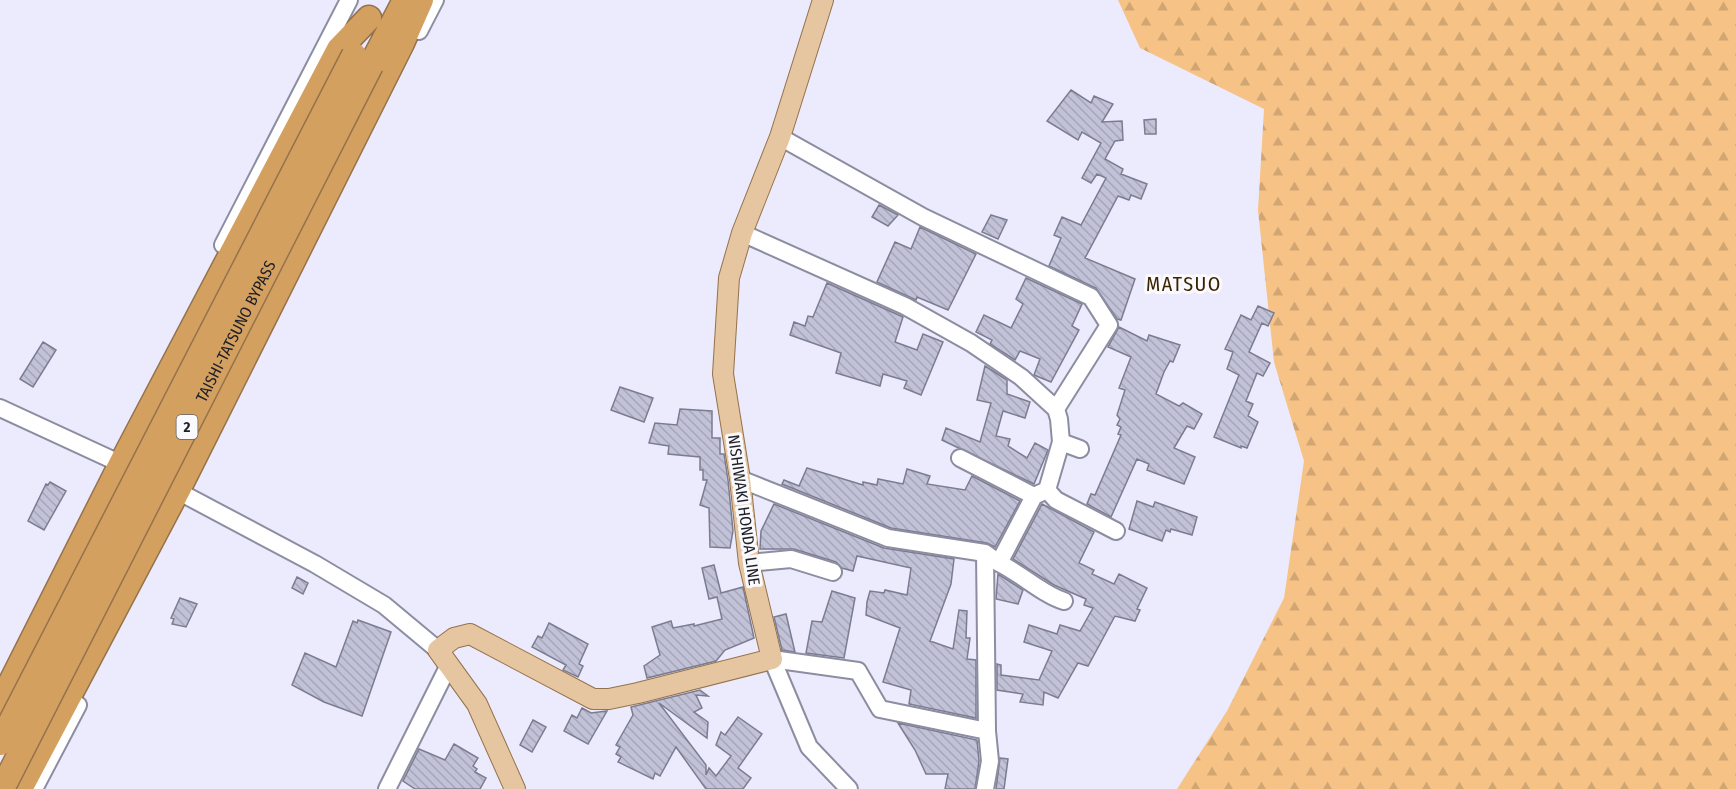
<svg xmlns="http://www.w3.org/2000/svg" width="1736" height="789" font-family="'Fira Sans Condensed',sans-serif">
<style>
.forest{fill:url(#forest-firs)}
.building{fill:url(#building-back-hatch);stroke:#7c7c90;stroke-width:1.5}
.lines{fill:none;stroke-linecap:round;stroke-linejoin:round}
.minor-casing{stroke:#8c8da1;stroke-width:20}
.major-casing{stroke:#94724c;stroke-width:22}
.highway-casing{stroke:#94724c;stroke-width:27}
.minor{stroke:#fff;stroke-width:16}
.major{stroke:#e5c6a0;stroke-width:20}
.highway{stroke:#d4a060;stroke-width:24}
.highway-bridge-casing{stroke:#94724c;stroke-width:27;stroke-linecap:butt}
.highway-bridge{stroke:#d4a060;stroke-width:24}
.labels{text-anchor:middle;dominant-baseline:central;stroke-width:6;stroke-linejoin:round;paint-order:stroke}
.shield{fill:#fafafe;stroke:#606067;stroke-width:1.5}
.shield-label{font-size:15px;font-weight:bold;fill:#1e1e26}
.street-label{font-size:16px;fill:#1e1e26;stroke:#fafafe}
.quarter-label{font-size:20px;letter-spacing:1.5px;fill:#3b2300;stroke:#fafafe}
</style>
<defs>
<pattern id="forest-firs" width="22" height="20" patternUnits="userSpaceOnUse" patternTransform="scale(1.5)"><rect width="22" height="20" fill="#f6c285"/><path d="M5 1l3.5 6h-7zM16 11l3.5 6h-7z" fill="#d2a673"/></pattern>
<pattern id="building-back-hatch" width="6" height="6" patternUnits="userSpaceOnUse" patternTransform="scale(1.5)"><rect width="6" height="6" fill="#c1c2d8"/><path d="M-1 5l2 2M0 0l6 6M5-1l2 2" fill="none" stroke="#a5a6b9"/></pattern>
</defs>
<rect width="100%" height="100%" fill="#ebebfd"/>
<path class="forest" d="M1118,0H1736V789H1177L1227,711L1284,598L1304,461L1274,362L1258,210L1264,109L1140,48Z"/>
<path class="building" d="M1071,90L1091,103L1094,96L1113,104L1102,122L1122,121L1123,140L1115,141L1105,159L1123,169L1121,174L1147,184L1141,199L1131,195L1129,200L1118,196L1085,258L1135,279L1121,320L1117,319L1096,288L1049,266L1061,238L1054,235L1062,217L1081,225L1106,178L1097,174L1091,183L1082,178L1101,143L1082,132L1078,140L1047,121Z
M1156,119V134H1145L1144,120Z
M879,205L898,215L888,226L872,217Z
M991,215L1007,220L998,239L982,232Z
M920,227L976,254L948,310L917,297L916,300L877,282L895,242L911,249Z
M1026,278L1082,304L1072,326L1079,330L1051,382L1034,375L1040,359L1020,351L1015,360L990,344L992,340L976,332L984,315L1011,328L1023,304L1016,299Z
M827,283L903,317L895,342L917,350L923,334L943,342L921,395L904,388L907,381L883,374L880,386L836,373L841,353L790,335L794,322L805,326L808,316L813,317Z
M1258,306L1274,313L1268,326L1262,323L1249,352L1270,363L1263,376L1257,373L1246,401L1253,404L1248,416L1258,422L1247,448L1241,446V448L1214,437L1239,375L1227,369L1233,352L1225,349L1241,315L1251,320Z
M1119,327L1147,341L1149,335L1180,345L1173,362L1170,361L1164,372L1156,394L1179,406L1183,403L1202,414L1194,429L1187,426L1174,448L1195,457L1184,484L1147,470L1149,464L1137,459L1111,517L1087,504L1091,494L1095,495L1121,435L1118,434L1121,427L1117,425L1120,419L1117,415L1125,390L1119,388L1131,357L1108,347Z
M43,342L56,350L33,387L20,379Z
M985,366L1007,380V394L1030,402L1025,418L1003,411L996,436L1010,439L1008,446L1027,458L1035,443L1048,450L1034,484L942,440L946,428L980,442L991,403L977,400Z
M620,387L653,398L644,422L611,410Z
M680,409L712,411V438H720V454H724L728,480L733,531L730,548L710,547L709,508L700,505L707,480H703V470H700V457L668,454L669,446L649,443L655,423L677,425Z
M807,468L863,485V482L877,485L878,479L903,484L907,469L930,476L927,484L965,490L972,476L1020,501L995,547L987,543L891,528L782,484L784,480L799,486Z
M50,482L66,491L44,530L28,521L46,484L48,485Z
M1137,501L1153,507L1155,502L1197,517L1192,535L1171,529L1170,532L1166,530L1162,541L1129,529Z
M774,504L884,548L954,559L951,584L930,641L953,649L959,610L967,611L966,638H970L967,659L976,660V718L909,704L911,690L883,682L900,628L866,615L867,602L870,591L884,593L885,590L907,595L911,568L857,556L853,571L842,568L836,562L794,549H760L761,531Z
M1042,504L1094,532L1079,563L1094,570L1092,574L1114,584L1119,574L1147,588L1137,609L1140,610L1135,621L1115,616L1088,666L1078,663L1058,698L1044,692L1043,705L1020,702L1023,694L997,690V664L1001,665V675L1039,680L1052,651L1024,642L1029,625L1057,634L1060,625L1080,631L1093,608L1084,605L1086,599L1054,585L1013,559Z
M714,565L721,593L743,587L754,638L725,650L716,661L647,678L644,666L660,655L652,627L671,621L673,628L694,624V626L722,619L717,597L709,599L702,568Z
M998,574L1023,590L1018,604L996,599Z
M297,577L308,583L303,594L292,588Z
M832,591L855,598L844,658L806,653L812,621L822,622Z
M180,598L197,604L186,627L172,624L174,619L171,618Z
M786,614L795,652L782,650L781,646L774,617Z
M358,620L391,632L362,716L324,702L292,685L305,653L336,667L353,621L357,623Z
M549,623L588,644L579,664L583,666L578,677L563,670L566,665L532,647L538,636L542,638Z
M700,690L708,696L696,695L702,708L694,712L708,722L707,738L659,703L706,765V775L709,768L716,776L731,756L716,745L721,732L725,735L738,717L762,734L738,768L751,778L743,789H706L676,747L660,776L655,773L653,779L618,762L621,757L616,754L620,747L616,745L633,715L631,707Z
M582,708L591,713L607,711L588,744L564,731L572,715L577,718Z
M533,720L546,727L532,752L520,745Z
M898,723L977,740L979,761L975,789H945L948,774H926L915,750Z
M454,744L478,758L473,766L477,769L475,772L486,778L480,789H415L403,781L419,749L445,760Z
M1000,758L1008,759L1004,789H996Z"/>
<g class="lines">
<g class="minor-casing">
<path id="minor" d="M419,31L435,0
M780,137L923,217L1091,297L1109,325L1056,409
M223,245L349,0
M0,408L130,468
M1061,442L1080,449
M960,458L1034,496
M740,479L888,538L985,553L999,563L1034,496L1047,490L1061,442L1059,419L1056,409L1021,377L971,343L905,306L742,233
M170,487L315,564L384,605L438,650
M1047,490L1056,500L1116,531
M985,553L987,731L990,761L985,789
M749,563L791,559L833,572
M999,563C1020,573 1045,596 1064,601
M34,789L78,705
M387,789L449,665
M849,789L809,747L772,659L858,671L880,709L987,731"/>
</g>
<g class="major-casing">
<path id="major" d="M515,789L477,704L438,650L454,638L470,634L593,699H609L638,693L772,659L749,563L740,479L723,374L729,278L742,233L780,137L823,0"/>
</g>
<g class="highway-casing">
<path id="highway" d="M371,65L404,2
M0,704L121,464L339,49L369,18
M20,789L178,490L402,43L421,0"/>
</g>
<use href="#minor" class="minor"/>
<use href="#major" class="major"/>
<use href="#highway" class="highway"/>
<g class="highway-bridge-casing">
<g id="highway-bridge">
<path d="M0,743L354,55"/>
<path id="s1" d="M2,789L371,65"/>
</g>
</g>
<use href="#highway-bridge" class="highway-bridge"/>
</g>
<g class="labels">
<rect class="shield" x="176.5" y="415" width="21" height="24" rx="4.5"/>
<g class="shield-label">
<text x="187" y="427">2</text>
</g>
<g class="street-label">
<text stroke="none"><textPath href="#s1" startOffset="514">TAISHI-TATSUNO BYPASS</textPath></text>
<text transform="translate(744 510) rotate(82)">NISHIWAKI HONDA LINE</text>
</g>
<g class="quarter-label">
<text x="1184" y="284">MATSUO</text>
</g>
</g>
</svg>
